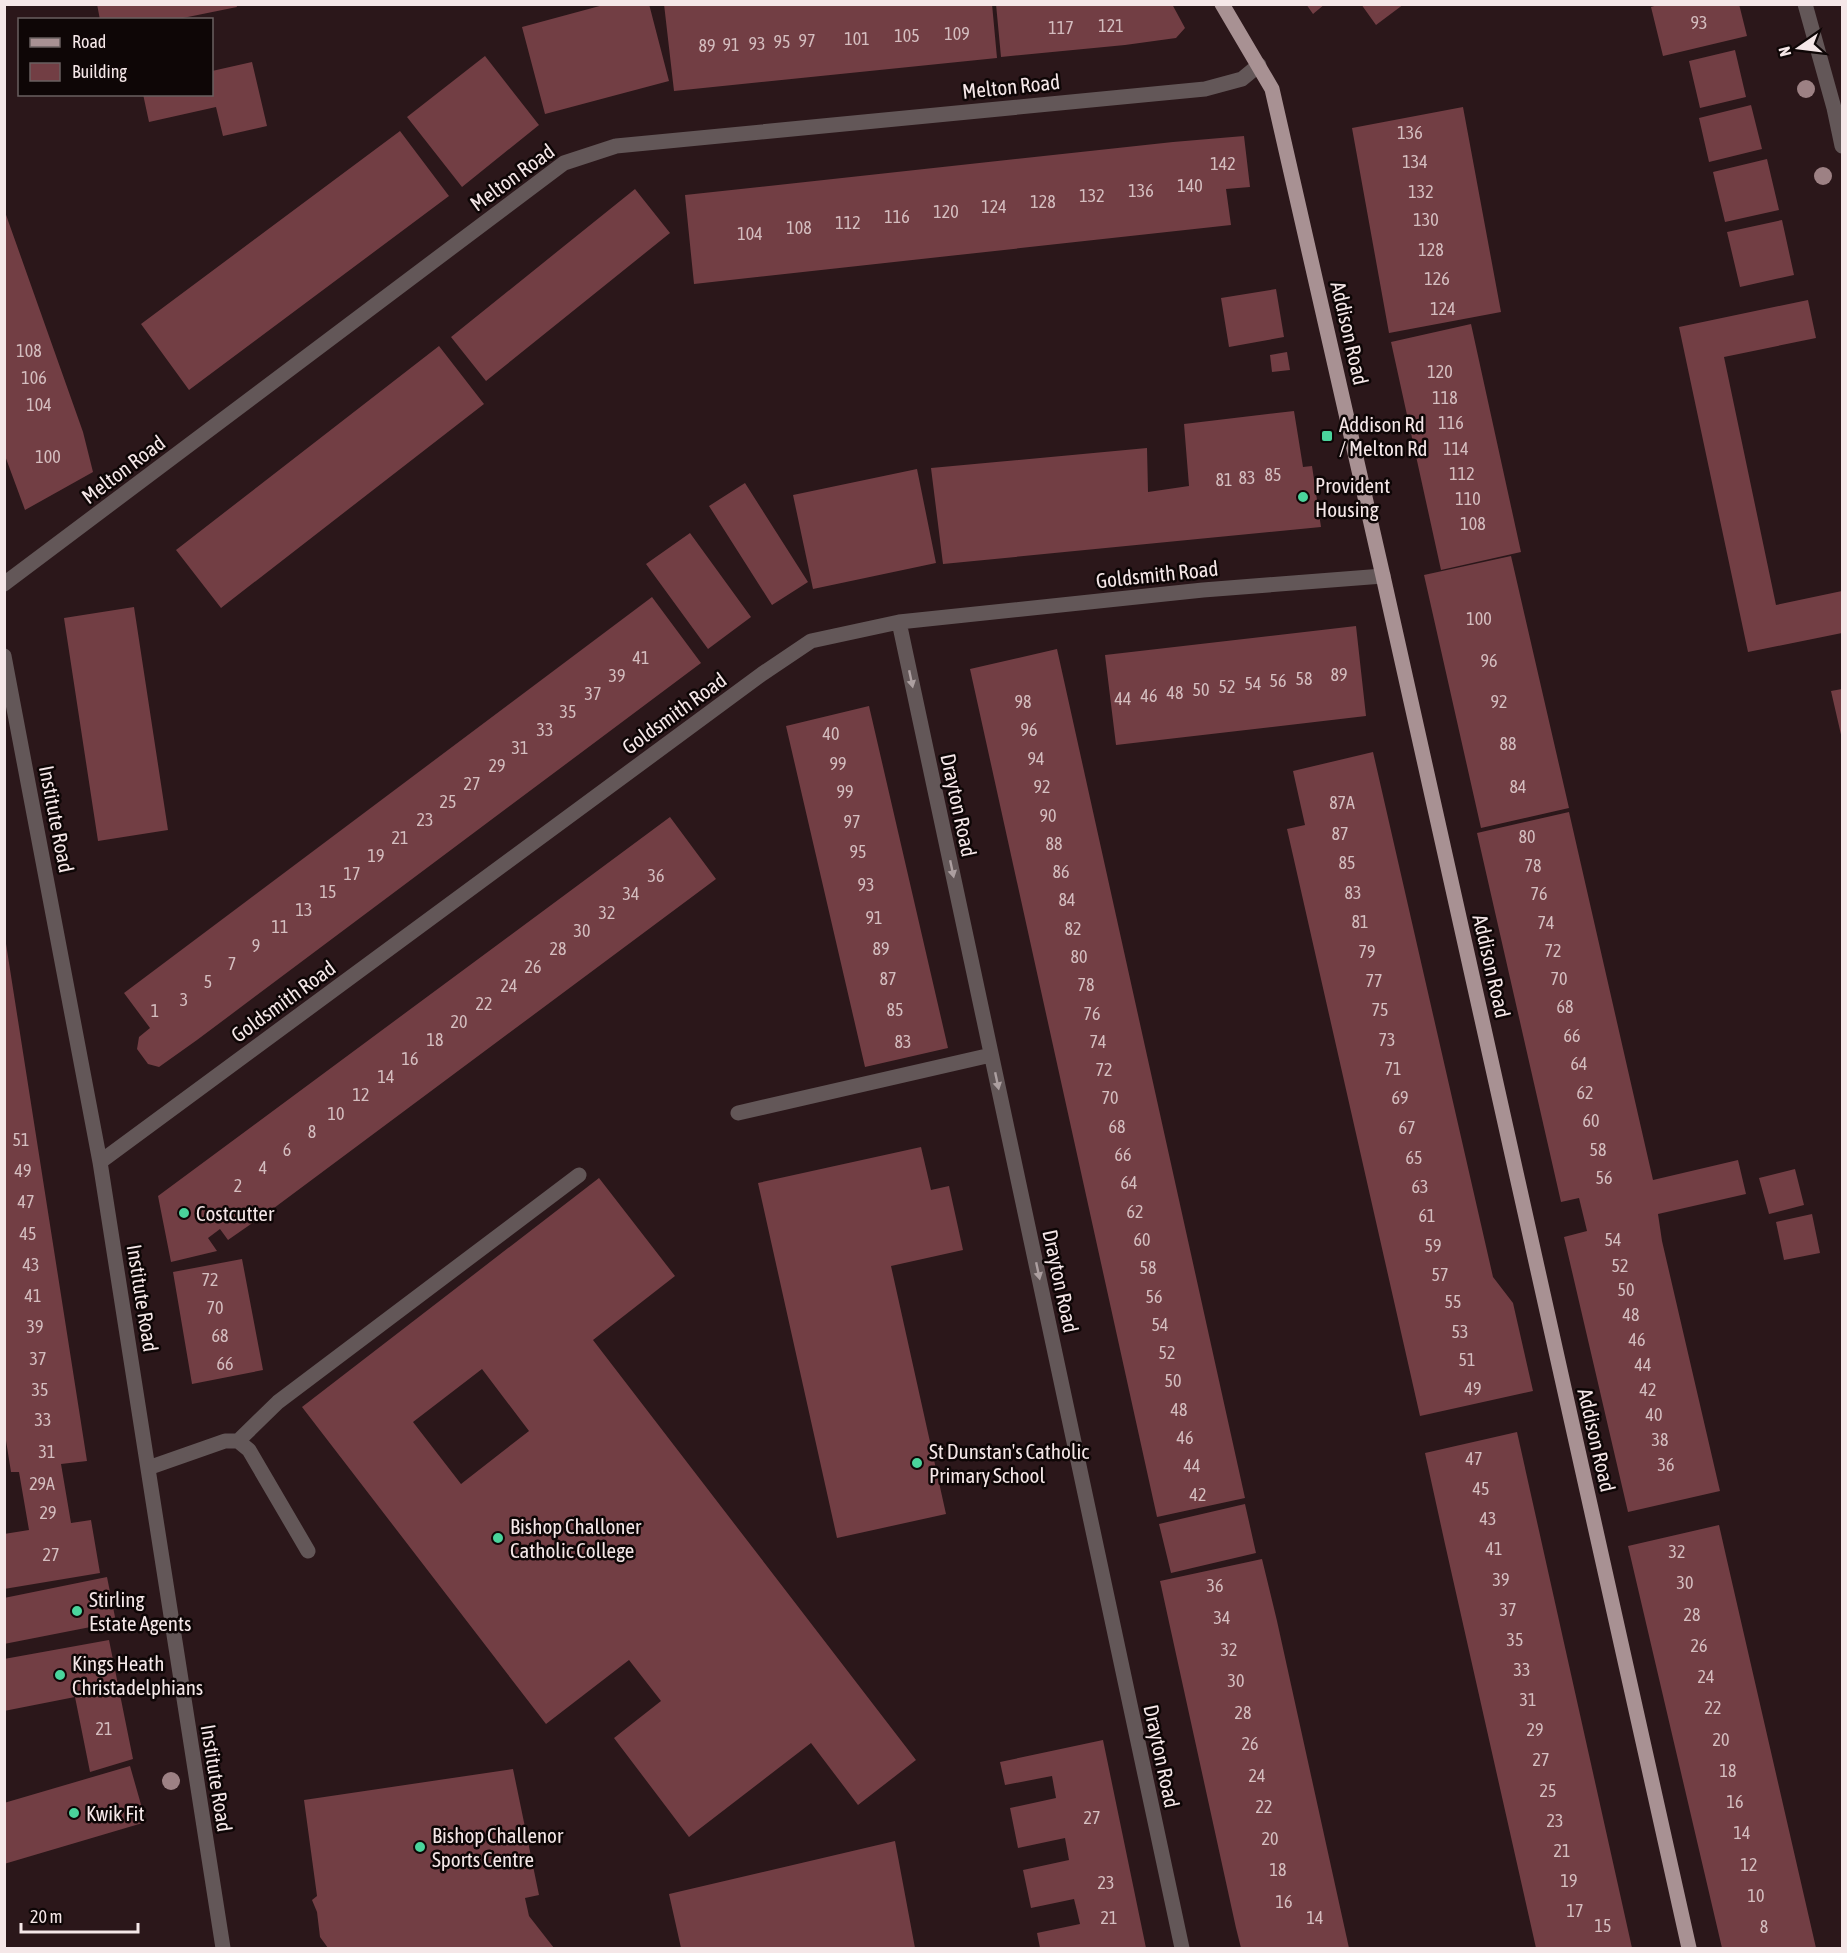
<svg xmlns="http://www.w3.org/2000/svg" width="1847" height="1953" font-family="'Asap Condensed',sans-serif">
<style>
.building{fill:#723e44;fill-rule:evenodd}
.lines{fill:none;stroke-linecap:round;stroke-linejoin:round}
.minor{stroke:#635758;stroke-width:15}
.major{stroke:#a89193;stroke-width:15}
.tree{fill:#9d8184}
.oneway{fill:#ac9fa0}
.poi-dot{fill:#4ad49c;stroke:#0e0606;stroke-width:2}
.labels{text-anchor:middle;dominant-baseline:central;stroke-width:5;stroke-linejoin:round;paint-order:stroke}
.number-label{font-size:18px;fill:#d4bdbf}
.street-label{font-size:21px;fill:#f5e7e8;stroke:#0e0606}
.poi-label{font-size:21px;fill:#f5e7e8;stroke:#0e0606;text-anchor:start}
</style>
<rect width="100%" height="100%" fill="#2b171a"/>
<path class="building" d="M97,4H236L237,7L173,20H100Z
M607,4H649L669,81L545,114L522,27Z
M664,4H992L997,58L674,91Z
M996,4H1172L1185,28L1176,38L1125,45L1001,57Z
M1306,4H1325L1313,14Z
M1361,4H1404L1376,25Z
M1661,4H1739L1747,36L1663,56L1651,7Z
M1735,50L1746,97L1700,108L1689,61Z
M485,56L539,125L462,187L407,117Z
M252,62L267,126L223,136L216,107L149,122L143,94H212V71Z
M1751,105L1762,149L1709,162L1699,118Z
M1463,107L1501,312L1389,333L1352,128Z
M400,131L449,196L189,390L141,324Z
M1244,136L1250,187L1226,189L1231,225L694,284L685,195L1173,142Z
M1767,159L1779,210L1725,222L1713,172Z
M635,189L670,233L486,381L451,337Z
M5,212L83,432L93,472L25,510L4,453Z
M1782,220L1794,275L1740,287L1727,232Z
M1276,289L1284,337L1229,347L1221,298Z
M1808,300L1816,338L1724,357L1776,605L1842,591V633L1748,652L1679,327Z
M1471,324L1521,552L1441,570L1391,342Z
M439,346L484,404L221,608L176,550Z
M1287,352L1290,370L1272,372L1270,355Z
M1294,411L1303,467L1312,466L1321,527L943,564L931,468L1147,448L1148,492L1189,486L1184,424Z
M917,469L936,563L813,589L793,495Z
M745,483L808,582L772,605L709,506Z
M690,533L751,617L708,649L646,564Z
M1511,556L1569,808L1481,828L1424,575Z
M652,597L701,663L197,1040L159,1067L148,1064L137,1049L139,1037L150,1028L124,993Z
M134,607L168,830L98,841L64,618Z
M1356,626L1366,716L1116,745L1105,655Z
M1057,649L1245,1498L1157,1517L970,669Z
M1842,689V739L1831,691Z
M869,706L948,1048L865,1067L786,726Z
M1373,752L1493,1277L1513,1303L1533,1391L1420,1416L1287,829L1305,825L1293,771Z
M1569,812L1653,1180L1738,1160L1746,1194L1658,1214L1662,1241L1720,1491L1628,1512L1564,1237L1587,1231L1579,1198L1561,1202L1477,833Z
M670,817L716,879L274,1208L228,1240L220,1229L208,1238L217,1251L171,1262L158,1196Z
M4,931L87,1461L61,1464L71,1523L91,1520L100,1573L4,1589V1534L29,1530L19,1472H11L4,1428Z
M921,1147L931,1190L949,1186L963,1250L891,1266L946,1514L837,1538L758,1183Z
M1795,1169L1804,1205L1769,1214L1759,1178Z
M599,1178L675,1276L593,1340L916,1760L858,1805L811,1743L689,1837L614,1738L661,1701L629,1660L546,1724L302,1407ZM482,1369L529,1431L461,1484L413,1422Z
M1812,1214L1820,1253L1784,1260L1776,1222Z
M242,1259L263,1370L192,1384L173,1272Z
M1517,1432L1618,1885L1632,1948H1536L1445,1544L1425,1453Z
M1245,1504L1256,1553L1171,1573L1159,1524Z
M1719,1525L1726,1556L1816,1948H1722L1628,1546Z
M1262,1559L1277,1621L1349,1948H1241L1236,1928L1160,1581Z
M107,1577L116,1622L4,1644V1598Z
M109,1640L133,1759L90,1772L75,1697L4,1711V1659Z
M1103,1740L1146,1948H1040L1037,1933L1080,1924L1077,1911L1074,1899L1031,1908L1023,1870L1069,1860L1065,1838L1018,1848L1010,1808L1056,1798L1052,1776L1005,1785L1000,1762Z
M130,1766L146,1822L4,1864V1803Z
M513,1769L539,1895L525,1898L529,1916L554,1948H328L320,1937L317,1912L312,1900L317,1896L304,1800Z
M895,1841L915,1948H681L669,1894Z"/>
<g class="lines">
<path class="minor" d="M1805,4L1834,108L1842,146
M4,584L564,163L616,146L1205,89L1242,79L1259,65
M899,622L1182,1948
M4,656L100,1162L223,1948
M738,1113L991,1055
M100,1162L762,674L811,641L899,622L1203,590L1383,576
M238,1441L278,1402L579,1175
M148,1468L225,1441H238L249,1450L308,1551"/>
<path class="major" d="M1222,4L1272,89L1383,576L1689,1948"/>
</g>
<g class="tree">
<circle cx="1806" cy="89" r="9"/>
<circle cx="1823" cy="176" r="9"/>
<circle cx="171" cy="1781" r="9"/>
</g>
<defs><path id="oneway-solid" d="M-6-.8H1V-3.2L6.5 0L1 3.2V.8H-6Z" transform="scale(1.5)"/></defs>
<g class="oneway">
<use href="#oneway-solid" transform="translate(911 679) rotate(78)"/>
<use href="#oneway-solid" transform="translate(952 869) rotate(78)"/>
<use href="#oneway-solid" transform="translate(997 1081) rotate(78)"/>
<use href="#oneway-solid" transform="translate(1038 1271) rotate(78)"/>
</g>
<g class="poi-dot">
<rect x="1321" y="430" width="12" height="12" rx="3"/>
<circle cx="1303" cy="497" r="6"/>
<circle cx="184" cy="1213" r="6"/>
<circle cx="917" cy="1463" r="6"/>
<circle cx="498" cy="1538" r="6"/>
<circle cx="77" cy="1611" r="6"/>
<circle cx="60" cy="1675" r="6"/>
<circle cx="74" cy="1813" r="6"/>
<circle cx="420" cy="1847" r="6"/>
</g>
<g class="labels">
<g class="number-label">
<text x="1699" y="22">93</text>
<text x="1111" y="25">121</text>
<text x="1061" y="27">117</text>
<text x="957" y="33">109</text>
<text x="907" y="35">105</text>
<text x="857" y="38">101</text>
<text x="807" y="40">97</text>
<text x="782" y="41">95</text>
<text x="757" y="43">93</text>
<text x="731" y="44">91</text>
<text x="707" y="45">89</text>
<text x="1410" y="132">136</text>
<text x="1415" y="161">134</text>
<text x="1223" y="163">142</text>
<text x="1190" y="185">140</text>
<text x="1141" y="190">136</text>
<text x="1421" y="191">132</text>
<text x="1092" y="195">132</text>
<text x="1043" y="201">128</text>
<text x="994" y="206">124</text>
<text x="946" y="211">120</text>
<text x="897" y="216">116</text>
<text x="1426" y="219">130</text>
<text x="848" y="222">112</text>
<text x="799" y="227">108</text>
<text x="750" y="233">104</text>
<text x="1431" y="249">128</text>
<text x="1437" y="278">126</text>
<text x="1443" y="308">124</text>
<text x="29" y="350">108</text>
<text x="1440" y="371">120</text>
<text x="34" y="377">106</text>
<text x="1445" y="397">118</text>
<text x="39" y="404">104</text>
<text x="1451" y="422">116</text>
<text x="1456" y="448">114</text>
<text x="48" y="456">100</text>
<text x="1462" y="473">112</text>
<text x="1273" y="474">85</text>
<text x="1247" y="477">83</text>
<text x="1224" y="479">81</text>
<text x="1468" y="498">110</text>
<text x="1473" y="523">108</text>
<text x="1479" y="618">100</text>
<text x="641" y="657">41</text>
<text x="1489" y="660">96</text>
<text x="1339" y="674">89</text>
<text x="617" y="675">39</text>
<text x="1304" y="678">58</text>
<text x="1278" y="680">56</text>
<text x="1253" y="683">54</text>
<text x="1227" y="686">52</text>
<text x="1201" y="689">50</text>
<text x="1175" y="692">48</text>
<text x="593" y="693">37</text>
<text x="1149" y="695">46</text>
<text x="1123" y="698">44</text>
<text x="1023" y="701">98</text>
<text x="1499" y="701">92</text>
<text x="568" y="711">35</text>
<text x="545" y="729">33</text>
<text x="1029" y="729">96</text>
<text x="831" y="733">40</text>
<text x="1508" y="743">88</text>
<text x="520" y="747">31</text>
<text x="1036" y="758">94</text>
<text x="838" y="763">99</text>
<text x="497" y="765">29</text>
<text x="472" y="783">27</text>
<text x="1042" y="786">92</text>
<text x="1518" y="786">84</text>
<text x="845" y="791">99</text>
<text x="448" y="801">25</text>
<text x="1342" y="802">87A</text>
<text x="1048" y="815">90</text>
<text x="425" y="819">23</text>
<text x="852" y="821">97</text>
<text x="1340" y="833">87</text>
<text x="1527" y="836">80</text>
<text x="400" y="837">21</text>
<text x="1054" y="843">88</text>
<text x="858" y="851">95</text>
<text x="376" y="855">19</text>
<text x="1347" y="862">85</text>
<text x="1533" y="865">78</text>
<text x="1061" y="871">86</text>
<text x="352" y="873">17</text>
<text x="656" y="875">36</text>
<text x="866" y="884">93</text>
<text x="328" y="891">15</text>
<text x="1353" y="892">83</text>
<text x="631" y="893">34</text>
<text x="1539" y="893">76</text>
<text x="1067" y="899">84</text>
<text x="304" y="909">13</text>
<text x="607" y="912">32</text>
<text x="874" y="917">91</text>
<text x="1360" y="921">81</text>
<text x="1546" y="922">74</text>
<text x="280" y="926">11</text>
<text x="1073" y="928">82</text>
<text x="582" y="930">30</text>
<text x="256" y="945">9</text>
<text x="558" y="948">28</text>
<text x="881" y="948">89</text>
<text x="1553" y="950">72</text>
<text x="1367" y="951">79</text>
<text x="1079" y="956">80</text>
<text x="232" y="963">7</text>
<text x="533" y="966">26</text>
<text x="888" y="978">87</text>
<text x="1559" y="978">70</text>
<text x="1374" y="980">77</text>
<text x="208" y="981">5</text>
<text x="1086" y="984">78</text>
<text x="509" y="985">24</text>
<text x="184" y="999">3</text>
<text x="484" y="1003">22</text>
<text x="1565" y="1006">68</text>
<text x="895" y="1009">85</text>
<text x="1380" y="1009">75</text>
<text x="155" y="1010">1</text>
<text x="1092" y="1013">76</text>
<text x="459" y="1021">20</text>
<text x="1572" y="1035">66</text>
<text x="435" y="1039">18</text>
<text x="1387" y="1039">73</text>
<text x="903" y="1041">83</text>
<text x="1098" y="1041">74</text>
<text x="410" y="1058">16</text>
<text x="1579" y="1063">64</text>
<text x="1393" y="1068">71</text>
<text x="1104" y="1069">72</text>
<text x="386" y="1076">14</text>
<text x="1585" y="1092">62</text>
<text x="361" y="1094">12</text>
<text x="1110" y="1097">70</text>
<text x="1400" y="1097">69</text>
<text x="336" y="1113">10</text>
<text x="1591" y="1120">60</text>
<text x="1117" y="1126">68</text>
<text x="1407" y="1127">67</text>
<text x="312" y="1131">8</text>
<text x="21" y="1139">51</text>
<text x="287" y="1149">6</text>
<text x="1598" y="1149">58</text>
<text x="1123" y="1154">66</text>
<text x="1414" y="1157">65</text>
<text x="263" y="1167">4</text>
<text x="23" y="1170">49</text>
<text x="1604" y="1177">56</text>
<text x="1129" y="1182">64</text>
<text x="238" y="1185">2</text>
<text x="1420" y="1186">63</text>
<text x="26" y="1201">47</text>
<text x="1135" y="1211">62</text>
<text x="1427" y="1215">61</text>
<text x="28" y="1233">45</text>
<text x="1142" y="1239">60</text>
<text x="1613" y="1239">54</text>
<text x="1433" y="1245">59</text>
<text x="31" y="1264">43</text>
<text x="1620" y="1265">52</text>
<text x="1148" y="1267">58</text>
<text x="1440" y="1274">57</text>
<text x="210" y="1279">72</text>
<text x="1626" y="1289">50</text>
<text x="33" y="1295">41</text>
<text x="1154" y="1296">56</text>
<text x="1453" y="1301">55</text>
<text x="215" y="1307">70</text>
<text x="1631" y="1314">48</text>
<text x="1160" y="1324">54</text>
<text x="35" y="1326">39</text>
<text x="1460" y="1331">53</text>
<text x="220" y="1335">68</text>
<text x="1637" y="1339">46</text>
<text x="1167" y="1352">52</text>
<text x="38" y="1358">37</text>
<text x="1467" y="1359">51</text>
<text x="225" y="1363">66</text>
<text x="1643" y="1364">44</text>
<text x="1173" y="1380">50</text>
<text x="1473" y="1388">49</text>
<text x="40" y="1389">35</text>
<text x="1648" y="1389">42</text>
<text x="1179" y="1409">48</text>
<text x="1654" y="1414">40</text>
<text x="43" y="1419">33</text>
<text x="1185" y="1437">46</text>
<text x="1660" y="1439">38</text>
<text x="47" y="1451">31</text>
<text x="1474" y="1458">47</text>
<text x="1666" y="1464">36</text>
<text x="1192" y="1465">44</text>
<text x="42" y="1483">29A</text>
<text x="1481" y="1488">45</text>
<text x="1198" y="1494">42</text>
<text x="48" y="1512">29</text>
<text x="1488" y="1518">43</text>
<text x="1494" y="1548">41</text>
<text x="1677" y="1551">32</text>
<text x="51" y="1554">27</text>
<text x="1501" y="1579">39</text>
<text x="1685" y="1582">30</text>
<text x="1215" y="1585">36</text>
<text x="1508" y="1609">37</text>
<text x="1692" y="1614">28</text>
<text x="1222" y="1617">34</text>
<text x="1515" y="1639">35</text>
<text x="1699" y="1645">26</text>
<text x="1229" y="1649">32</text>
<text x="1522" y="1669">33</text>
<text x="1706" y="1676">24</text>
<text x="1236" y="1680">30</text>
<text x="1528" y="1699">31</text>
<text x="1713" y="1707">22</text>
<text x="1243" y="1712">28</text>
<text x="104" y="1728">21</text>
<text x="1535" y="1729">29</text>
<text x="1721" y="1739">20</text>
<text x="1250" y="1743">26</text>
<text x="1541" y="1759">27</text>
<text x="1728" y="1770">18</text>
<text x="1257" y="1775">24</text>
<text x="1548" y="1790">25</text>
<text x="1735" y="1801">16</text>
<text x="1264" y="1806">22</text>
<text x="1092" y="1817">27</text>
<text x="1555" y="1820">23</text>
<text x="1742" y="1832">14</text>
<text x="1270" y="1838">20</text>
<text x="1562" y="1850">21</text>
<text x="1749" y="1864">12</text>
<text x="1278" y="1869">18</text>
<text x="1569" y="1880">19</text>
<text x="1106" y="1882">23</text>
<text x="1756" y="1895">10</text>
<text x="1284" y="1901">16</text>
<text x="1575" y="1910">17</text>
<text x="1109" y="1917">21</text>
<text x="1315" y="1917">14</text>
<text x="1603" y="1925">15</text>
<text x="1764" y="1926">8</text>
</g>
<g class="street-label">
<text transform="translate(1011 86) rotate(-6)">Melton Road</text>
<text transform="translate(512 177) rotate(-36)">Melton Road</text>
<text transform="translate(1350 333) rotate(77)">Addison Road</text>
<text transform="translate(123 469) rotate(-37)">Melton Road</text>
<text transform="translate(1157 574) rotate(-6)">Goldsmith Road</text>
<text transform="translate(674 713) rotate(-36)">Goldsmith Road</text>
<text transform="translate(959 805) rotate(78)">Drayton Road</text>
<text transform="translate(57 819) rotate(79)">Institute Road</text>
<text transform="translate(1492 966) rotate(77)">Addison Road</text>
<text transform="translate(283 1001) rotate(-36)">Goldsmith Road</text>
<text transform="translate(1061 1281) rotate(78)">Drayton Road</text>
<text transform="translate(143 1298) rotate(81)">Institute Road</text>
<text transform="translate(1597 1440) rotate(77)">Addison Road</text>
<text transform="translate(1162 1756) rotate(78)">Drayton Road</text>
<text transform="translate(217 1778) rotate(81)">Institute Road</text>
</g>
<g class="poi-label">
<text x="1339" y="424">Addison Rd<tspan x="1339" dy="24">/ Melton Rd</tspan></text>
<text x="1315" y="485">Provident<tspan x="1315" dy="24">Housing</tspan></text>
<text x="196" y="1213">Costcutter</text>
<text x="929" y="1451">St Dunstan's Catholic<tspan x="929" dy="24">Primary School</tspan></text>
<text x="510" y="1526">Bishop Challoner<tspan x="510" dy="24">Catholic College</tspan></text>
<text x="89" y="1599">Stirling<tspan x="89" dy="24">Estate Agents</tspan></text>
<text x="72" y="1663">Kings Heath<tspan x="72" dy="24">Christadelphians</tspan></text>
<text x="86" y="1813">Kwik Fit</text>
<text x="432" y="1835">Bishop Challenor<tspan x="432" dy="24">Sports Centre</tspan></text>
</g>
</g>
<rect width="1847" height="1953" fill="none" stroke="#f5e7e8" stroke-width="12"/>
<rect x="18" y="18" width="195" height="78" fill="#0e0606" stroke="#6a6060" stroke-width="1.5"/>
<rect x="30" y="38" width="30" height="9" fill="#a89193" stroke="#6a6060" stroke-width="1.5"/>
<text x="72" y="48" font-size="18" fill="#f5e7e8">Road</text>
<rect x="30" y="63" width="30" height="18" fill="#723e44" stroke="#6a6060" stroke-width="1.5"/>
<text x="72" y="78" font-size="18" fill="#f5e7e8">Building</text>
<g transform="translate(1799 48) rotate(256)" stroke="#0e0606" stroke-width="4.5" paint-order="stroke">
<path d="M0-4.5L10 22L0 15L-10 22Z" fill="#f5e7e8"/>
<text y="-9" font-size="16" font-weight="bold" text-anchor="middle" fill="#f5e7e8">N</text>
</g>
<path d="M21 1923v9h117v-9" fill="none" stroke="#f5e7e8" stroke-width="3"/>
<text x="30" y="1923" font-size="18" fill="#f5e7e8" stroke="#0e0606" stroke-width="4.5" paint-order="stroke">20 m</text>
</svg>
